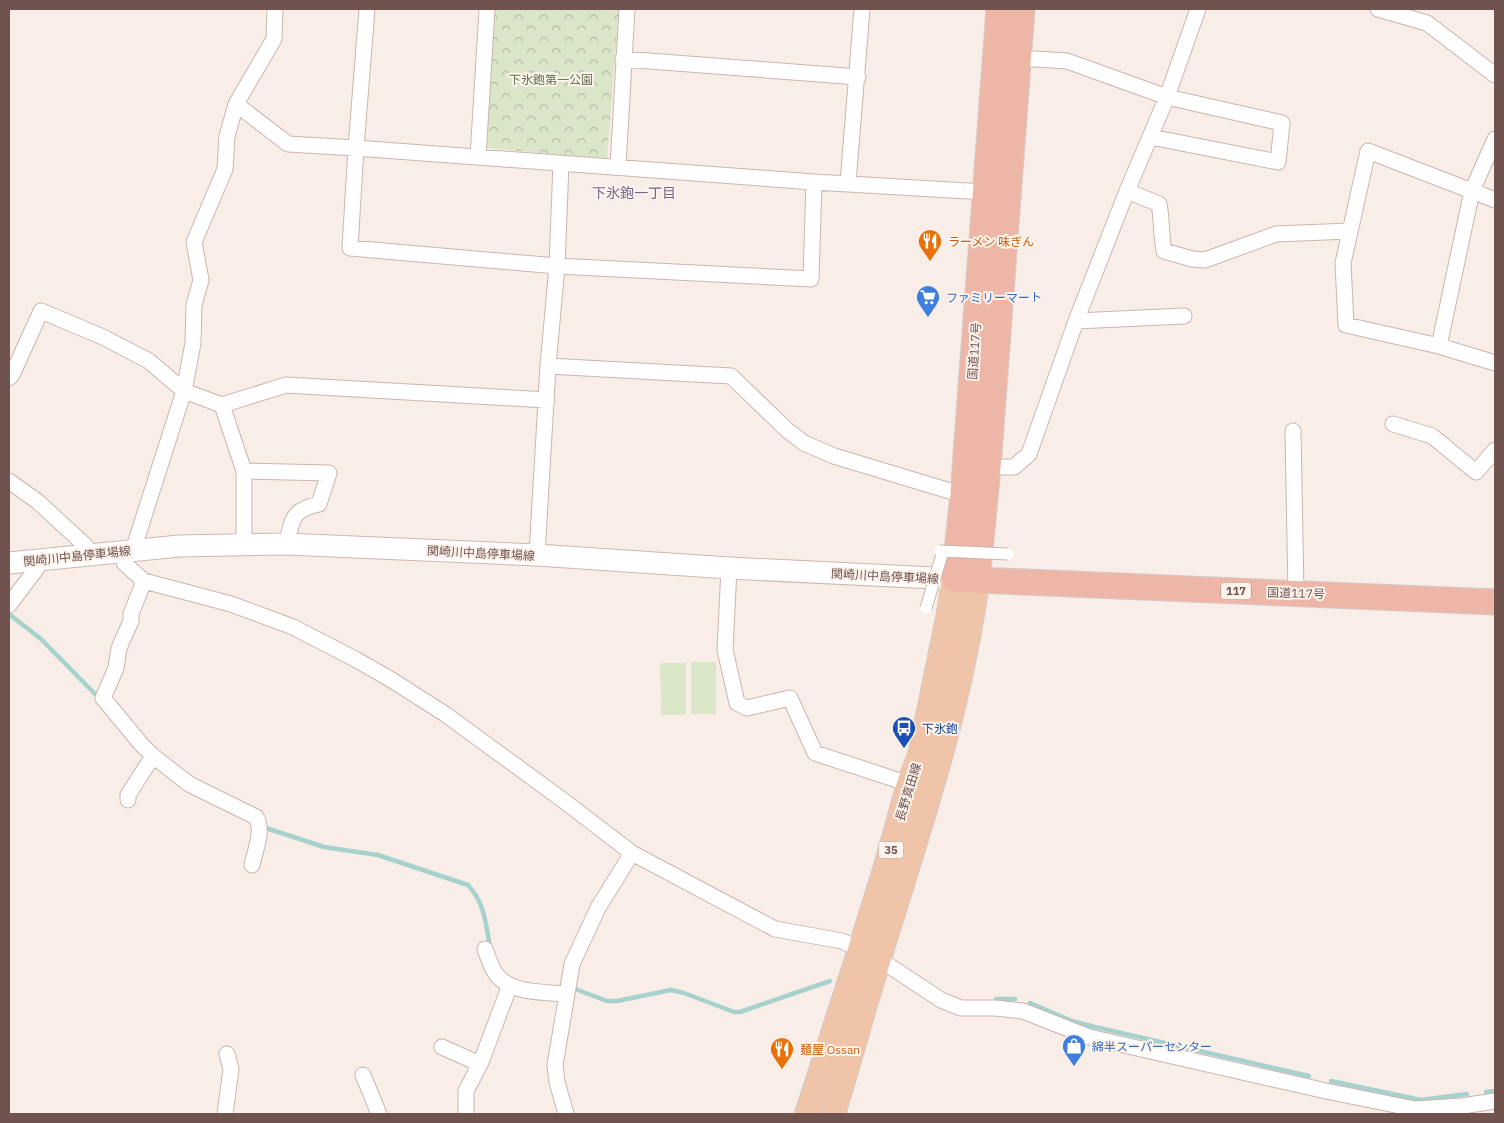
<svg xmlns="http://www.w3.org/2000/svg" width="1504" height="1123" font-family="'IBM Plex Sans','Noto Sans JP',sans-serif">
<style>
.park{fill:url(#park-crowns)}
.pitch{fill:#dbe5c8}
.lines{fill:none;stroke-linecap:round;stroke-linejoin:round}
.stream{stroke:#a6d1cd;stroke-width:4.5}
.minor-casing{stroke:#cab5af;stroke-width:17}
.secondary-casing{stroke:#ceb6b0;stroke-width:23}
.primary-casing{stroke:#d4cbca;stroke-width:26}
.trunk-casing{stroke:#d4cbca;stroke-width:27}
.minor{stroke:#fff;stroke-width:15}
.secondary{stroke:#fff;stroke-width:21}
.primary{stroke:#efc4a8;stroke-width:24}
.trunk{stroke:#edb6a7;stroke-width:25}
.pedestrian-bridge-casing{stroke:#cab5af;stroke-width:13;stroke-linecap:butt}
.pedestrian-bridge{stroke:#fff;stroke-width:11}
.labels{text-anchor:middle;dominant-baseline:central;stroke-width:4;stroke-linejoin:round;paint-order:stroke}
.shield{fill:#fdf3ed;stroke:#9a837e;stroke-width:1}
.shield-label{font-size:11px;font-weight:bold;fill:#70534f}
.park-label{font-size:12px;fill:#5f7449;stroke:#fdf3ed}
.food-label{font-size:12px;fill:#c56008;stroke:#fdf3ed;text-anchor:start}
.shop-label{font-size:12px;fill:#366cbe;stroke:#fdf3ed;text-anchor:start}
.street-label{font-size:12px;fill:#70534f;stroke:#fdf3ed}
.transit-label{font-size:12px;fill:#164399;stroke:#fdf3ed;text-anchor:start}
.neighbourhood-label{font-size:14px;fill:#77668c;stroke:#fdf3ed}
</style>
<defs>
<pattern id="park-crowns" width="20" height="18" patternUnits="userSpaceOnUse" patternTransform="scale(1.25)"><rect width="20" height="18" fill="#dbe5c8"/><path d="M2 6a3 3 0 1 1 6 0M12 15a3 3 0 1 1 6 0" fill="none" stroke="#b6bca5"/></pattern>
</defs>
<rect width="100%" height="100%" fill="#f9eee7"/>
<path class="park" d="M494,9H619L607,159L485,148Z"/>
<path class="pitch" d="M691,662H716V714H691Z
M660,663H686V715H661Z"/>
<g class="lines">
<path class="stream" d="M9,614L41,639L99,698
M263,827L324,847L378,855L468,885C485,903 486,925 490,948
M575,989L607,1001H617L671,990L684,993L734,1012H740L830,981
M996,999H1015
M1030,1003L1072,1021L1095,1027L1309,1076
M1331,1081L1421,1100L1467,1094
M1486,1092L1495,1091"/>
<g class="minor-casing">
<path id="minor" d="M275,9L274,39L236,104L288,144L356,148L350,248L557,266L811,279L814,182
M367,9L356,148L814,182L985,192
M1378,9L1427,23L1495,75
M1019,58L1067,61L1167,97L1282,123L1278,162L1151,137
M623,59L858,77
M1495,139L1472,191L1495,200
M478,157L487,9
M618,166L627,9
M848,183L862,9
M1127,191L1159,204C1162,219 1161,235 1164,251L1192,259L1205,260L1276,234L1350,231
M1076,321L1184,316
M1439,346L1472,191L1368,151L1343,263L1346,325L1439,346L1495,363
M548,366L731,376L787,430L804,443L834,456L963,495
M9,378L12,375L41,311L103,337L149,361L184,391L222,405
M1393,424L1432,436L1476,472L1495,450
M1293,431L1296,593
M988,467H1014L1029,454L1076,321L1127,191L1167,97L1198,9
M244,471L329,473L319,504C290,511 294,518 286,544
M9,481L37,501L86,546L85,555
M244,544V471L222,405L286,385L547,400
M137,550L136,541L184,391L193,343L194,305L201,280L194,242L225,169L227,136L236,104
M123,551L124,563L144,581L231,604L293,627L355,659L390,679L445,714L564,801L632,853L775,929L842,941L860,950
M537,555L548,366L557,266L561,163
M729,568L725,650L737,703L747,708L790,698L815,753L909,784
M9,605L37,568L36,561
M153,756L189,784L256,817C264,830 255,851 252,865
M128,800V795L153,756L141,744L103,698L116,668L119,648L131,621V614L144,581
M485,949C488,957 491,968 496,974C510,994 545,992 567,994L572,964L598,908L632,853
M879,959L941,1000L961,1008H995L1023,1011L1089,1037L1326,1091L1415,1109L1462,1106L1495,1101
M442,1047L480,1064
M363,1075L379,1114
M225,1114L231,1069L227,1054
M466,1114V1091L481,1062L510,985
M566,1114L557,1082L555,1065L567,994"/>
</g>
<g class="secondary-casing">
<path id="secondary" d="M9,563L179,546L286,544L537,555L729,568L954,579"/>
</g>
<g class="primary-casing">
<path id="primary" d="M807,1114L860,950L885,870L909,784L920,755L949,613L954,579
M833,1114C849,1062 863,1010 879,958C917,834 960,711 977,581"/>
</g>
<g class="trunk-casing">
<path id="trunk" d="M999,9L963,495L954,579L1495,602
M977,581L988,467L1022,9"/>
</g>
<use href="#minor" class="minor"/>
<use href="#secondary" class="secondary"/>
<use href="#primary" class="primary"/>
<use href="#trunk" class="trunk"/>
<g class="pedestrian-bridge-casing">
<path id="pedestrian-bridge" d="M940,551L1008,554
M926,608L943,551"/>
</g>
<use href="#pedestrian-bridge" class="pedestrian-bridge"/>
</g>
<defs>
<g id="restaurant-pin" transform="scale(1.25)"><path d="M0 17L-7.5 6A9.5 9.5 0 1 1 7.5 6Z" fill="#e8710a" stroke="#fdf3ed"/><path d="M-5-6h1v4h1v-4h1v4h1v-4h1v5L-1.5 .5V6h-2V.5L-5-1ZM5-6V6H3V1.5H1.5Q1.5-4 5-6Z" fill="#fff"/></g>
<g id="supermarket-pin" transform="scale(1.25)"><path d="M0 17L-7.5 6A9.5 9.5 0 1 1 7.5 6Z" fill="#3f7fe0" stroke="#fdf3ed"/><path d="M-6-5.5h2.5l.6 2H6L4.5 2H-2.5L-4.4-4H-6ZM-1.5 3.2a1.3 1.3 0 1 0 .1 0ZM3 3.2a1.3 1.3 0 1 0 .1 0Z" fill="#fff"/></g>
<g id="bus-pin" transform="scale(1.25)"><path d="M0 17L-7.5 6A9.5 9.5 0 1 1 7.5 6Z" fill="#1a4fb4" stroke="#fdf3ed"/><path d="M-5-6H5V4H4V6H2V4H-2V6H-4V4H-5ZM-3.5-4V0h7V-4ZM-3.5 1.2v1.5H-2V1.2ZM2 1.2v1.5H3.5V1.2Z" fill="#fff"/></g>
<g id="shop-pin" transform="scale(1.25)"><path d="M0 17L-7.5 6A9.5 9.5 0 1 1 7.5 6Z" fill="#3f7fe0" stroke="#fdf3ed"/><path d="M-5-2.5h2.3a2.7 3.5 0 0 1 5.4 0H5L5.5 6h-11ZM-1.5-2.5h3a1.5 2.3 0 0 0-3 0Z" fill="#fff"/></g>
</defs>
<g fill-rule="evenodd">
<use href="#restaurant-pin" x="930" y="241"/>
<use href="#supermarket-pin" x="928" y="297"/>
<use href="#bus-pin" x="904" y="728"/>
<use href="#shop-pin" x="1074" y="1046"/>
<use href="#restaurant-pin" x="782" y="1049"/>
</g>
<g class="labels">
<g class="shield">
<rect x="1221" y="582.5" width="30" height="17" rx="4"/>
<rect x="878.5" y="841.5" width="25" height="17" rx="4"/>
</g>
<g class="shield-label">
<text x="1236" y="591">117</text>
<text x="891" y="850">35</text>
</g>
<g class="park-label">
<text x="551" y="79">下氷鉋第一公園</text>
</g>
<g class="food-label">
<text x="948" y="241">ラーメン 味ぎん</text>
<text x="800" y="1049">麺屋 Ossan</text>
</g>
<g class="shop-label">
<text x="946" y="297">ファミリーマート</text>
<text x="1092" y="1046">綿半スーパーセンター</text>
</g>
<g class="street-label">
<text transform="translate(974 351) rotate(-86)">国道117号</text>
<text transform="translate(481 553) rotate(3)">関崎川中島停車場線</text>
<text transform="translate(77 556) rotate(-6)">関崎川中島停車場線</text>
<text transform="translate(885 576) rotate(3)">関崎川中島停車場線</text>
<text transform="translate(1296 593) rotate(2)">国道117号</text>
<text transform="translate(908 792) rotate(-73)">長野真田線</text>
</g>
<g class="transit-label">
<text x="922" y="728">下氷鉋</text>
</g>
<g class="neighbourhood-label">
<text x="634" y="193">下氷鉋一丁目</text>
</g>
</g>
<rect width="1504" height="1123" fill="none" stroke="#70534f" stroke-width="20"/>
</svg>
